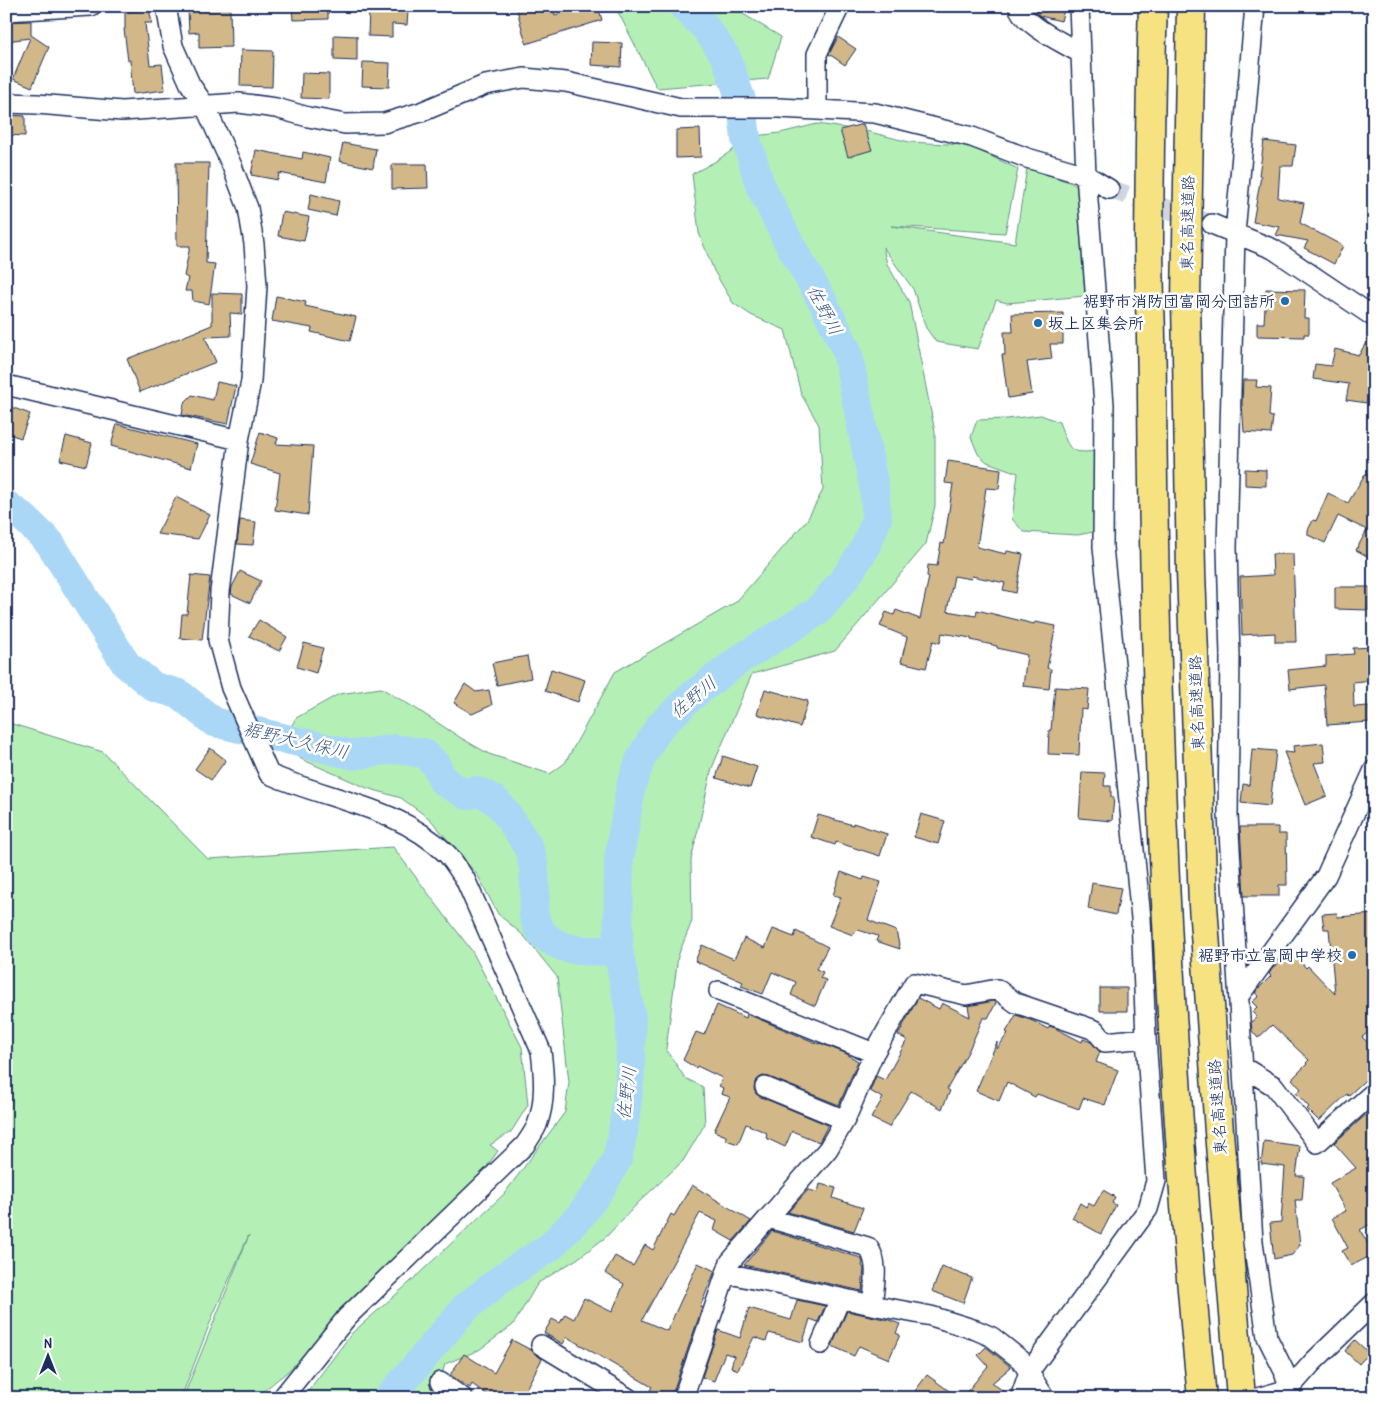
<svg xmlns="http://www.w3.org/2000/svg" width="1380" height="1404" font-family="'Patrick Hand','Klee One',sans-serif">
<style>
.green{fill:#b4f0b5;stroke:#68908a}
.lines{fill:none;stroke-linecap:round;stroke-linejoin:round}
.river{stroke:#abd7f7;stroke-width:30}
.building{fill:#d2b788;stroke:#1b2f5e}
.minor-tunnel{stroke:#d1d5df;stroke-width:19;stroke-dasharray:19 9;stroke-linecap:butt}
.minor-casing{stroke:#1b2f5e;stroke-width:22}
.highway-casing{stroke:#1b2f5e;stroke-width:31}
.minor{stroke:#fff;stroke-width:19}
.highway{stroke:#f6e281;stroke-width:28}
.poi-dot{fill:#1f6fb2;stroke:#fff;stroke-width:2}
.labels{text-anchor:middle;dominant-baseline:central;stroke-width:5;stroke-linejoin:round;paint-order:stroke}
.street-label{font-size:16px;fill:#1b2f5e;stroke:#fff}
.poi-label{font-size:16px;font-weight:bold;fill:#1b2f5e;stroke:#fff;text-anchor:end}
.water-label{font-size:18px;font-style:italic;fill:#3f5984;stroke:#fff}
</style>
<rect width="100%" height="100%" fill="#fff"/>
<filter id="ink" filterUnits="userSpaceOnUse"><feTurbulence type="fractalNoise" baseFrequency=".02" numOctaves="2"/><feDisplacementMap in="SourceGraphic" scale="10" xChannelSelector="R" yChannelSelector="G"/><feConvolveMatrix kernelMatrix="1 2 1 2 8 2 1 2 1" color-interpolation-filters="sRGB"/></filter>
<g filter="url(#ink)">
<path class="green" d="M615,6H730L781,37L768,79L657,88Z
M817,124L866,131L909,142L967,145L1018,169L1005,233L891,226L1015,243L1027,168L1072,183L1079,188L1096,295L1007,303L996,300L978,349L936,342L926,328L913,289L883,247L887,264L909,302L935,432V506L926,544L835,651L752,674L712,768L691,860L692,921L678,956L666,1049L685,1078L703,1087L705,1124L683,1161L638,1203L606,1237L577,1259L538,1283L513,1325L479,1350L445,1364L435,1398H303L352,1333L408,1284L504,1194L565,1112L569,1082L557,977L524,936L498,914L478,876L430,819L401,798L367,788L301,759L284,738L296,718L339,694L381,688L415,708L461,738L489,754L550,774L565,763L615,672L736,602L807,520L823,490L819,425L801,394L785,330L751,315L733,303L714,271L699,233L692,174L716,161L754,136L780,133Z
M1041,415L1059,422C1071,454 1068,453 1101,451L1098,531L1078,535L1024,532L1012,519L1018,473L987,462L978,454L971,437L977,420L1007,419Z
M6,722L103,752L208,859L393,847L472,951L522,1047L528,1105L511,1132L490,1145L498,1151L451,1217L347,1317L287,1372L255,1398H183L249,1235L213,1315L181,1398H6Z"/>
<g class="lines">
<path class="river" d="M6,505L24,518L50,543L126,664L154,687L179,694L214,722L354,755L395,749L424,753L436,765L443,781L467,795L475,791C495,797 502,806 512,822C521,836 530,846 533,863C535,873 535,886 535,897C534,903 533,910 534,916C543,953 588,953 618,949
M389,1398L465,1308L505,1276L550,1247L580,1216L603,1185L617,1159L623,1132L630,1077L631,1018L618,949L619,859L631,786L641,758L659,727L694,694L742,658L818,611L846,577L864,550L877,519L874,487L847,351L823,302L788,241L760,185L746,139L742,103L726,57L706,28L683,6"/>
</g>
<path class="building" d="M292,6H328V19L293,20Z
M516,6H552L555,15L581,6H598L602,20L526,44Z
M1031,6H1065L1061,21L1040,16Z
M230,8L231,47L199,48V32L189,33L188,10Z
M149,9L152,23H145L150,65L162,64L165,90L133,94L130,60L128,61L124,29H125V12Z
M369,9L408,11L407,25L392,24V37L368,36Z
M31,21V35L49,47L32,87L13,79L30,38L6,41V22Z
M334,35L357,36V61L334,60Z
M838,37L856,49L845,65L829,54Z
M592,42L622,43L621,67L591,65Z
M241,50L273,51L272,87L240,86Z
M363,62L390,63L389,87L362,86Z
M302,73L329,74V99L301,98Z
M6,115L25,116V136L6,135Z
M863,124L872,150L848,157L840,130Z
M700,129L701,157L676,158V130Z
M1264,141L1296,145L1293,166H1280L1278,198L1304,203L1300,223L1343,246L1334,264L1304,248L1308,241L1276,235L1280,227L1253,222L1261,176L1259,175Z
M343,143L376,149L373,168L339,161Z
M256,150L302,159L303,152L330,158L326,182L279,173L278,180L251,175Z
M176,163H209L206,263L215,264L209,304L193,301L192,291H185L188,278L184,276L190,246H177Z
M392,164H427L428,188L392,189Z
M311,194L339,201L336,216L308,210Z
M282,212L309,217L304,241L278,236Z
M1266,289L1305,290L1304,318H1309V334H1304V337L1257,336V323H1264Z
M212,293L242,294V314L230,313L231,336L205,337L216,362L140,392L127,359L212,325Z
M276,296L306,302L305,306L356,317L350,341L311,332L312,328L272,321Z
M1063,313V344H1050L1052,359L1027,362L1032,394L1008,398L1002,355H1005L1004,332H1013L1012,314Z
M1374,328V362L1367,403L1346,400L1349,384L1313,379L1315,364L1331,366L1335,349L1359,355Z
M1243,380H1257L1256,387L1271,388L1269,416L1273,417L1271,434L1244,432L1242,403Z
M217,382L236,386L228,424L182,415L184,403L192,395L213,400Z
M11,407L30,414L21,438L6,433V418Z
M117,424L197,444L191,468L111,446Z
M260,432L278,438L276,444L313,446L308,515L275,510L280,473L250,464Z
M66,436L92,443L86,466L60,460Z
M948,461L1001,469L999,489L986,488L977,547L1006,554L1007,551L1023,554L1016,593L1003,590L1005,583L972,576L971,579L954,576L947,611L976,616L977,610L1034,624L1035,622L1056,626L1047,668L1051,669L1049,689L1023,686L1027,655L997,648V646L971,640V638L942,633L940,643L933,641L926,668L901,662L907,637L880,626L886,612L894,615L896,610L920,619L929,577L927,576L928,565L937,566L941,543L944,544L953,484L945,483Z
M1245,469L1266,470V486L1245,485Z
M1365,474L1374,479V560L1356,550L1367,530L1338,516L1325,543L1308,535V530L1313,520L1316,521L1328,493L1348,503Z
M176,497L210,515L198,539L157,534Z
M240,520L256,522L253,545L237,544Z
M1272,554H1293L1296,642H1275V633L1242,635L1240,577L1273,575Z
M240,571L261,581L250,603L231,594L232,587Z
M191,575L210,577L202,640L180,638L182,614H187Z
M1335,587H1370L1369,610L1335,609Z
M259,620L287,637L279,651L249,636Z
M304,643L323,648L316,673L297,667Z
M1374,647V680L1353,682L1354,707L1369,706L1370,722L1327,725L1324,685L1290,689L1288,670L1326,666V656L1354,654L1353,648Z
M527,656L531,678L497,685L492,663Z
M551,669L585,680L578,702L545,691Z
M465,684L476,692L489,690L492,705L472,714L454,703Z
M1055,687L1089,689L1087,710L1081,709L1079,755L1048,754L1049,730H1051Z
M765,689L808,701L800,727L757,714Z
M1323,743L1325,762L1314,763L1327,796L1305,805L1284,752L1294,753L1293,746Z
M210,748L226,760L211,780L195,769Z
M1252,749L1276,751L1270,806L1241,803L1243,784L1249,785Z
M723,756L757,767L750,788L716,778Z
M1082,772L1105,773L1104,786H1111V797H1114L1112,821L1079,818Z
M921,814L945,821L938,844L914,837Z
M818,815L853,825V823L887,834L880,856L836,842L835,845L811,837Z
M1240,827H1278V834H1286L1287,885H1279V896H1244Z
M841,872L863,880L864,877L881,882L868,920L896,931L900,949L876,941L878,936L858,930L853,935L829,926L841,897L833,895Z
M1092,883L1121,888L1116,915L1088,909Z
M1337,913L1338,917L1374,914V1028L1362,1037L1374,1049V1072L1348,1096L1347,1094L1319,1121L1307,1109L1309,1107L1296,1093L1301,1089L1292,1079L1307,1064L1306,1063L1309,1060L1272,1025L1258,1038L1252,1031L1251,1022L1257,1017L1252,1012L1257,1007L1252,1002L1259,996L1255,993L1257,990L1271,976L1269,974L1272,969L1291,951L1306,968L1308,966L1335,994L1329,929H1324L1322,914Z
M773,929L794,937L796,931L828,947L816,969L823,972L820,978L826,980L815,1006L791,995L796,982L772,972L763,994L741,986L743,982L695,961L702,945L734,959L744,938L765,948Z
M1100,988H1127V1011H1100Z
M918,998L939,1009L942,1003L970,1017L968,1006L994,1001L996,1003L988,1018H983L968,1052L947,1089L950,1091L942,1109L911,1091L889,1127L871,1118L883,1098L870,1091L876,1076L885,1080L907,1040L898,1035Z
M717,1005L746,1018L747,1014L819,1044L820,1043L845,1053L858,1061L839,1105L769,1077L763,1076L759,1078L755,1082L754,1089L756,1094L761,1097L828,1125L819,1142L792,1131L785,1147L766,1138L767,1133L746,1124L738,1144L726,1140V1136L714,1131L730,1097L721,1094L723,1088L719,1086L722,1078L697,1066L696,1068L683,1060L696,1032L704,1035Z
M1016,1015L1033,1021L1048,1029L1050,1026L1055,1028L1082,1042L1083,1039L1091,1042L1100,1052L1096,1062L1118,1070L1105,1105L1083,1098L1079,1109L1037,1094L1035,1097L1007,1082L999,1101L976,1091L997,1042V1049L1008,1033L1006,1032Z
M1368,1113L1374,1118V1182L1367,1186L1374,1197V1222L1360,1230L1374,1254L1351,1266L1342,1251L1348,1248L1332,1218L1346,1211L1330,1183L1356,1168L1334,1143Z
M1264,1141L1300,1146L1296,1176H1304L1302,1200H1295L1300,1245L1292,1255L1274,1259L1270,1223L1281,1222L1285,1167L1261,1164Z
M820,1184L836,1188L833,1198L863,1208L854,1231L788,1212L808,1190L818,1192Z
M692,1185L751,1221L733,1241L714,1230L717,1221L700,1213L642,1320L667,1331L698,1263L715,1271L700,1307L702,1308L674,1389L670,1398H664L650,1390L652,1387L567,1337L563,1344L544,1333L552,1319L560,1323L565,1314L574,1319L584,1298L612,1312L624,1284L605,1273L615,1256L633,1266L645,1245L653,1250L671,1214L674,1216Z
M1103,1190L1115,1197L1112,1203L1116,1205L1101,1234L1072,1218L1080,1203L1086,1207L1088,1203L1094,1206Z
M772,1231L861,1258L863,1263L862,1266L864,1268L862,1291L744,1265Z
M942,1267L972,1278L963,1303L932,1291Z
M797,1300L825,1306L818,1322L810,1319L803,1342L769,1333L766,1341L754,1337L738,1370L731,1367L734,1356L725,1353L714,1381L702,1377L718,1330L740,1338L749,1308L791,1320Z
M847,1311L889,1320L900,1324L896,1333L900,1335L889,1359L859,1346L854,1356L832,1346Z
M512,1340L531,1350L542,1359L521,1398H492L472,1384L470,1388L450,1375L464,1354L494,1373Z
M1355,1340L1369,1353L1359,1364L1345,1351Z
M986,1347L1011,1367L992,1383L1009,1395V1398H962L988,1366L978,1355Z
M927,1375L959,1398H925L915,1391Z"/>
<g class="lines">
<path class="minor-tunnel" d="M1109,189L1212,224"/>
<g class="minor-casing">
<path id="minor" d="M166,6L173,46L190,84L205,106L232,166L248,208L254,244L257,286L251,381L239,440L220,592L218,640L231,688L269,774C330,801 396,805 447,854C454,861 459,871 465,879L541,1051C544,1075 546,1102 537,1125C534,1132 529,1139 525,1145L347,1317L282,1398
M1018,6C1023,25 1064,43 1080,53
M1255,6L1235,234L1227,548L1230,657L1228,815L1253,1242L1267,1337L1284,1371L1292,1398
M6,11L91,6
M6,103L37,104L122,111L239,103L276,108L308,117L345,124L384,123L421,112L485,85L524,78L566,82L681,108H779L875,113L972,137L1027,158L1086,175L1109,189
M817,109V54L840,6
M1212,224L1273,249L1374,317
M6,385L239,440
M719,991L874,1053
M1239,996L1326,876L1374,770
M1243,1067L1274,1086L1317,1143L1374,1092
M765,1087L845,1120
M768,1218L868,1247C880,1263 874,1286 872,1305
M726,1273L872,1305L931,1316L976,1330L992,1337L1021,1360L1045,1398
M821,1344L840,1299
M541,1345L628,1398
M440,1382L463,1398
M683,1398L730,1262L828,1149L845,1120L874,1053L914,983L966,995L997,989L1016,1003L1095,1030L1105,1042L1146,1038
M1020,1398L1029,1372L1148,1209L1156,1181L1146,1038L1141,918L1103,547L1104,404L1086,175L1079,6
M1257,1398L1289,1389L1313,1362L1374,1303"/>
</g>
<g class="highway-casing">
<path id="highway" d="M1153,6C1150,83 1150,160 1149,237C1149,291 1152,345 1152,398C1155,732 1169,1066 1202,1398
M1191,6L1186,301L1191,571L1203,905L1219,1132L1241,1398"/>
</g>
<use href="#minor" class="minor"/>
<use href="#highway" class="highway"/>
</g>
</g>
<g class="poi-dot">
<circle cx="1285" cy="301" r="5"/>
<circle cx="1038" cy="323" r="5"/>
<circle cx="1352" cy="955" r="5"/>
</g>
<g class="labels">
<g class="street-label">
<text transform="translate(1187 223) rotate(-89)">東名高速道路</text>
<text transform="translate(1196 703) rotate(-92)">東名高速道路</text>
<text transform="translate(1217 1107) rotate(-94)">東名高速道路</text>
</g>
<g class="poi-label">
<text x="1275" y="301">裾野市消防団富岡分団詰所</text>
<text x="1048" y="323" text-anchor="start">坂上区集会所</text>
<text x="1342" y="955">裾野市立富岡中学校</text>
</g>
<g class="water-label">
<text transform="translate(825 310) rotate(62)">佐野川</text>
<text transform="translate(693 697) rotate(-40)">佐野川</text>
<text transform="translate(296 740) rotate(13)">裾野大久保川</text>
<text transform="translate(626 1093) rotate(-83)">佐野川</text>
</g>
</g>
<rect width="1380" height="1404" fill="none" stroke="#fff" stroke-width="25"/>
<rect x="12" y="12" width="1355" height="1379" fill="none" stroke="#1b2f5e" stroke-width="2" filter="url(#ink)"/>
<g transform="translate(48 1356)" stroke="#ffffff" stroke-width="4" paint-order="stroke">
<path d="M0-4L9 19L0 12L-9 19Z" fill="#1b2f5e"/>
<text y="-8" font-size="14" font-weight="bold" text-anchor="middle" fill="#1b2f5e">N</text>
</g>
</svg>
